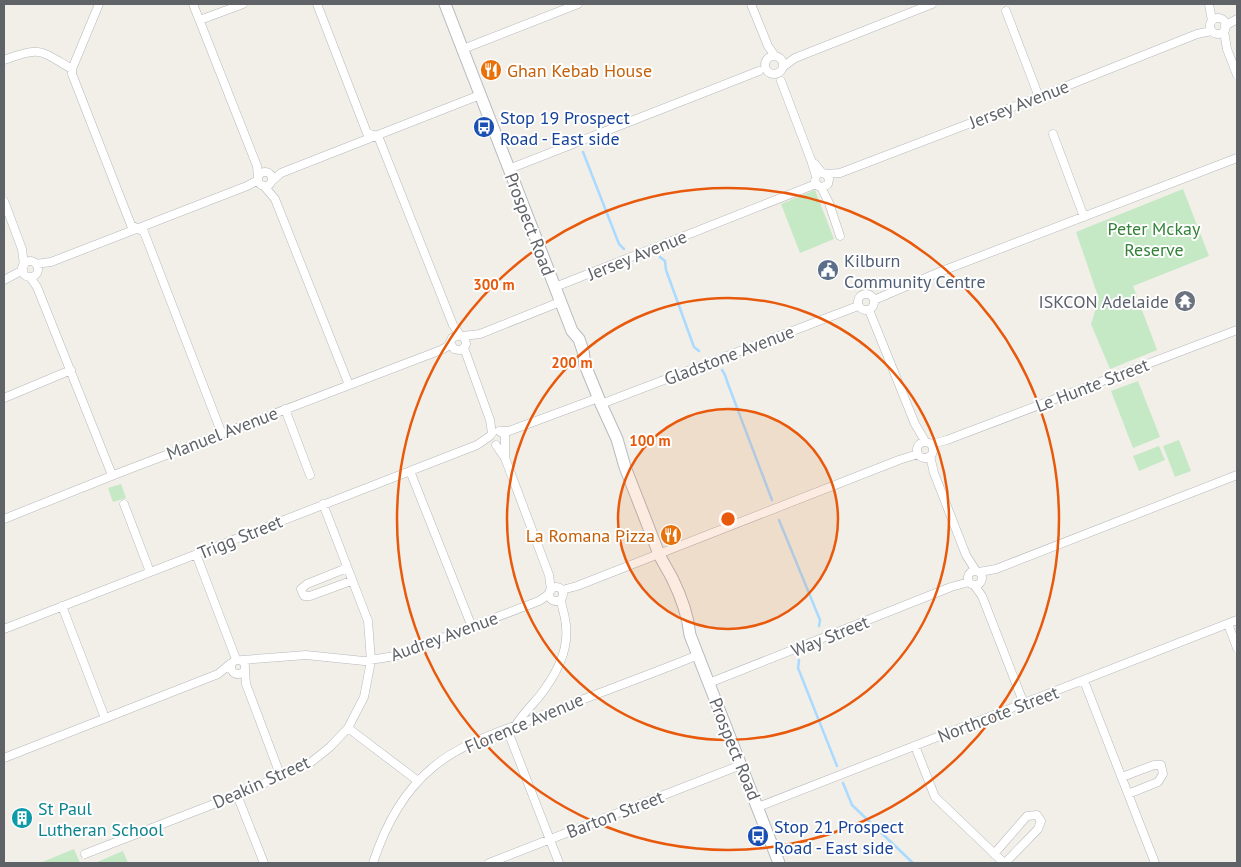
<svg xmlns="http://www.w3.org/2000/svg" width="1241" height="867" font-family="'PT Sans',sans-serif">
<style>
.green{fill:#c5e8c5}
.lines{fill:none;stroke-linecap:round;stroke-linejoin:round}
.stream{stroke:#aadaff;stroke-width:2.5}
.minor-casing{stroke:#b5b8bc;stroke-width:9}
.secondary-casing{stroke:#b6babf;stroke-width:13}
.minor{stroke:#fff;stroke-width:8}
.secondary{stroke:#fff;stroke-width:11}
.ring{fill:none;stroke:#e8590c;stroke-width:2.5}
.labels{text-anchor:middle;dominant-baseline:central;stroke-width:4;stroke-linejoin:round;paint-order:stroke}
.food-label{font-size:18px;fill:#c56008;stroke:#fff;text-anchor:start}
.street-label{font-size:18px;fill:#5f6368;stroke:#fff}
.transit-label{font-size:18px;fill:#164399;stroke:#fff;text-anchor:start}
.park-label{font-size:18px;fill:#348238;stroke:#fff}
.service-label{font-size:18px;fill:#4e5e75;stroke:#fff;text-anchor:start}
.worship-label{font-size:18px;fill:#5b616d;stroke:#fff;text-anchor:end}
.culture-label{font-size:18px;fill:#0d838f;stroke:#fff;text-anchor:start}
.centre{fill:#e8590c;stroke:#fff;stroke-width:2.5}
.ring-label{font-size:15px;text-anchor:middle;font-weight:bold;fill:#e8590c;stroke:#fff;stroke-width:4;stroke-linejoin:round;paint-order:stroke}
</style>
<rect width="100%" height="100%" fill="#f1efe8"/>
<path class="green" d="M1183,189L1209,256L1133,286L1157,350L1110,369L1091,324L1099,299L1076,232Z
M815,190L834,239L800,253L781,204Z
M1138,381L1160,437L1133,448L1111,391Z
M1179,440L1191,471L1175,477L1163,446Z
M1159,446L1165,460L1139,471L1133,456Z
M121,484L126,498L113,502L108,488Z
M74,849L80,863H40Z
M123,851L128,863H95Z"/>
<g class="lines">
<path class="stream" d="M583,152L619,244L624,249
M660,257L665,261L666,270L694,347L699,351
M722,370L725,375L728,384L772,500
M779,520L820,620L819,626
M799,660L798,668L837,766
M843,783L852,805L913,863"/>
<g class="minor-casing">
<path id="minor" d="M99,4L72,69V74L131,225L144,232L222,434
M193,4L257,166L258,178
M317,4L367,133L378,136L453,325L460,335
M751,4L768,46L775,56
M1209,4L1212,21
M1006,11L1039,97
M1210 26a8 8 0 1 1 16 0a8 8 0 1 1-16 0Z
M200,20L243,4
M1225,26L1237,19
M1224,31L1227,49L1237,75
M463,49L578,4
M765 65a9 9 0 1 1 18 0a9 9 0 1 1-18 0Z
M4,60C41,46 39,50 72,69
M784,66L795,58L932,4
M781,81L811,160L816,176
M1053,134L1084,217
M815,164L822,173L826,174L829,179L828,184L823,187L818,186L815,181
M509,169L759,71
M258 179a7 7 0 1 1 14 0a7 7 0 1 1-14 0Z
M826,174L840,173L1039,97L1197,34L1212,31
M272,181L281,173L480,95
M264,186L275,199L349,385
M821,187L829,203L840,236
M4,201L22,249L24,265
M22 269a8 8 0 1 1 16 0a8 8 0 1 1-16 0Z
M36,264L51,262L247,186L258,180
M30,277L37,287L112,475
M4,280L23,270
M555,287L816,184
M858 302a8 8 0 1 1 16 0a8 8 0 1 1-16 0Z
M874,300L942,271L1237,158
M869,310L915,424L925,441
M463,336L480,334L560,302
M464,348L460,350L454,349L450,343L452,338L460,335L465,339L466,344L464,348L490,420L492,433
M4,398L71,370
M601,404L858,306
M285,409L310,475
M499,431L505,435V456
M502,431H509L598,398
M917 450a8 8 0 1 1 16 0a8 8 0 1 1-16 0Z
M931,444L947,440L1237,330
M496,445L505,458L549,575L551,590
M930,456L934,473L966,555L976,571
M410,471L472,627
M124,504L150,572
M4,519L119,473L441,350L448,346L451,340
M196,554L236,659
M347,568L307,584L301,589L304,596H310L351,581
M968 578a7 7 0 1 1 14 0a7 7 0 1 1-14 0Z
M979,572L996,569L1237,475
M974,585L982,596L1024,704
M549 594a7 7 0 1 1 14 0a7 7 0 1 1-14 0Z
M562,590L577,586L899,460L918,454
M62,606L105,718
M1228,624L1237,648
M4,629L477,445L490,436
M231 667a7 7 0 1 1 14 0a7 7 0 1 1-14 0Z
M242,660L306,655L364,661L395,656L539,601L549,594
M245,670L246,684L281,777
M1084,681L1155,863
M709,683L951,587L969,582
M516,725C522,715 530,707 538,698C554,678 569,653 566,627C566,618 562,609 561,600
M348,728L418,781
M507,729L559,863
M915,746L935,797L1004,863
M4,758L218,674L230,664
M1122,777L1154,765H1161L1163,774L1158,782L1128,794
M237,795L264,863
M758,807L1237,620
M85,854L237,795L310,763L330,747L348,728L364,697L371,661L368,621L323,504
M994,854L1027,816L1037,815L1041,821L1038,829L1005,863
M373,863C385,826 402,793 432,768C459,745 495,733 528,721C584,698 642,678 698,655
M489,863L741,765"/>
</g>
<g class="secondary-casing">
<path id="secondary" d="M445,4L572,331L579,339L583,351L585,365L601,404L617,439L625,467L659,554C663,563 668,570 672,578C681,596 688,616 690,635L779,863"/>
</g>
<use href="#minor" class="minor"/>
<use href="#secondary" class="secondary"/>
</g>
<circle cx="728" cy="519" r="110" fill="#e8590c" fill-opacity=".12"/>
<g class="ring">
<circle cx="728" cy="519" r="110"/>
<circle cx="728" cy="519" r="221"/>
<circle cx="728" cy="519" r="331"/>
</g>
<defs>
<g id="restaurant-disc" transform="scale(1.125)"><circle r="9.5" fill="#e8710a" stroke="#fff"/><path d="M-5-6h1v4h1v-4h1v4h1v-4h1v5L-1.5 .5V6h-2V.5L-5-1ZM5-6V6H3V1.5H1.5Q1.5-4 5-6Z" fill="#fff"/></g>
<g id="bus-disc" transform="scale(1.125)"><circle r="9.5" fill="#1a4fb4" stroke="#fff"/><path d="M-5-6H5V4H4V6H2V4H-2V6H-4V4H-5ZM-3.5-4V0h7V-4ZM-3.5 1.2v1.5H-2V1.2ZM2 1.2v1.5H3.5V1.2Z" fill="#fff"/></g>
<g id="civic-disc" transform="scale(1.125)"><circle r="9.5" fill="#5c6f8a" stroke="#fff"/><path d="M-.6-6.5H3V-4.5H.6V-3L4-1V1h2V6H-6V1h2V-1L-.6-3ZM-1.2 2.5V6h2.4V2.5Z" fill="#fff"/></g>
<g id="temple-disc" transform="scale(1.125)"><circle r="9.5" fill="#6b7280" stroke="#fff"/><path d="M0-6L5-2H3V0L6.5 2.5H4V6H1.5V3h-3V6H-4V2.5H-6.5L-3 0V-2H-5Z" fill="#fff"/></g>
<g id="building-disc" transform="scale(1.125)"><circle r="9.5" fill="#0f9aa8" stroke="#fff"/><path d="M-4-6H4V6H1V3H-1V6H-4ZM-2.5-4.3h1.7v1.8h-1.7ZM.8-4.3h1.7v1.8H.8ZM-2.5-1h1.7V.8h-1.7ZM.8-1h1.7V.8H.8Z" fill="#fff"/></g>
</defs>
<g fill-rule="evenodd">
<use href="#restaurant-disc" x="491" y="70"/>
<use href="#bus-disc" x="484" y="127"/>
<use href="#civic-disc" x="828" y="270"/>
<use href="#temple-disc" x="1185" y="301"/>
<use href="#restaurant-disc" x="671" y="535"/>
<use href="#building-disc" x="22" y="818"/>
<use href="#bus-disc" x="758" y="836"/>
</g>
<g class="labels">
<g class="food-label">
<text x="507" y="70">Ghan Kebab House</text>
<text x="655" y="535" text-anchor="end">La Romana Pizza</text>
</g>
<g class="street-label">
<text transform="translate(1019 104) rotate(-21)">Jersey Avenue</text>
<text transform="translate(530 224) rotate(69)">Prospect Road</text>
<text transform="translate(637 255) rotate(-22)">Jersey Avenue</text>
<text transform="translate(729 355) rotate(-21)">Gladstone Avenue</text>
<text transform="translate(1092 385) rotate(-21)">Le Hunte Street</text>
<text transform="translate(222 433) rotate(-21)">Manuel Avenue</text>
<text transform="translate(240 537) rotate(-22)">Trigg Street</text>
<text transform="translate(444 636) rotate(-20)">Audrey Avenue</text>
<text transform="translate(830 636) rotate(-22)">Way Street</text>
<text transform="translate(998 714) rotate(-21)">Northcote Street</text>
<text transform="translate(524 723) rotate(-23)">Florence Avenue</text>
<text transform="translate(735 749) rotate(68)">Prospect Road</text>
<text transform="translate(261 782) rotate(-24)">Deakin Street</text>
<text transform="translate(615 814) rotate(-21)">Barton Street</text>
</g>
<g class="transit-label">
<text x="500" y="117">Stop 19 Prospect<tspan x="500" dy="21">Road - East side</tspan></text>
<text x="774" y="826">Stop 21 Prospect<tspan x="774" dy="21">Road - East side</tspan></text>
</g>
<g class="park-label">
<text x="1154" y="228">Peter Mckay<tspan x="1154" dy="21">Reserve</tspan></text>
</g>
<g class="service-label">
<text x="844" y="260">Kilburn<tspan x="844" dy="21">Community Centre</tspan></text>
</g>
<g class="worship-label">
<text x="1169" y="301">ISKCON Adelaide</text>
</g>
<g class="culture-label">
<text x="38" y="808">St Paul<tspan x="38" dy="21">Lutheran School</tspan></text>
</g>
</g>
<circle cx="728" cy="519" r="8" class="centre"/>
<g class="ring-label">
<text x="494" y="290">300 m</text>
<text x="572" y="368">200 m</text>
<text x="650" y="446">100 m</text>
</g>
<rect width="1241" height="867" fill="none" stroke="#5f6368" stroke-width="10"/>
</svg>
